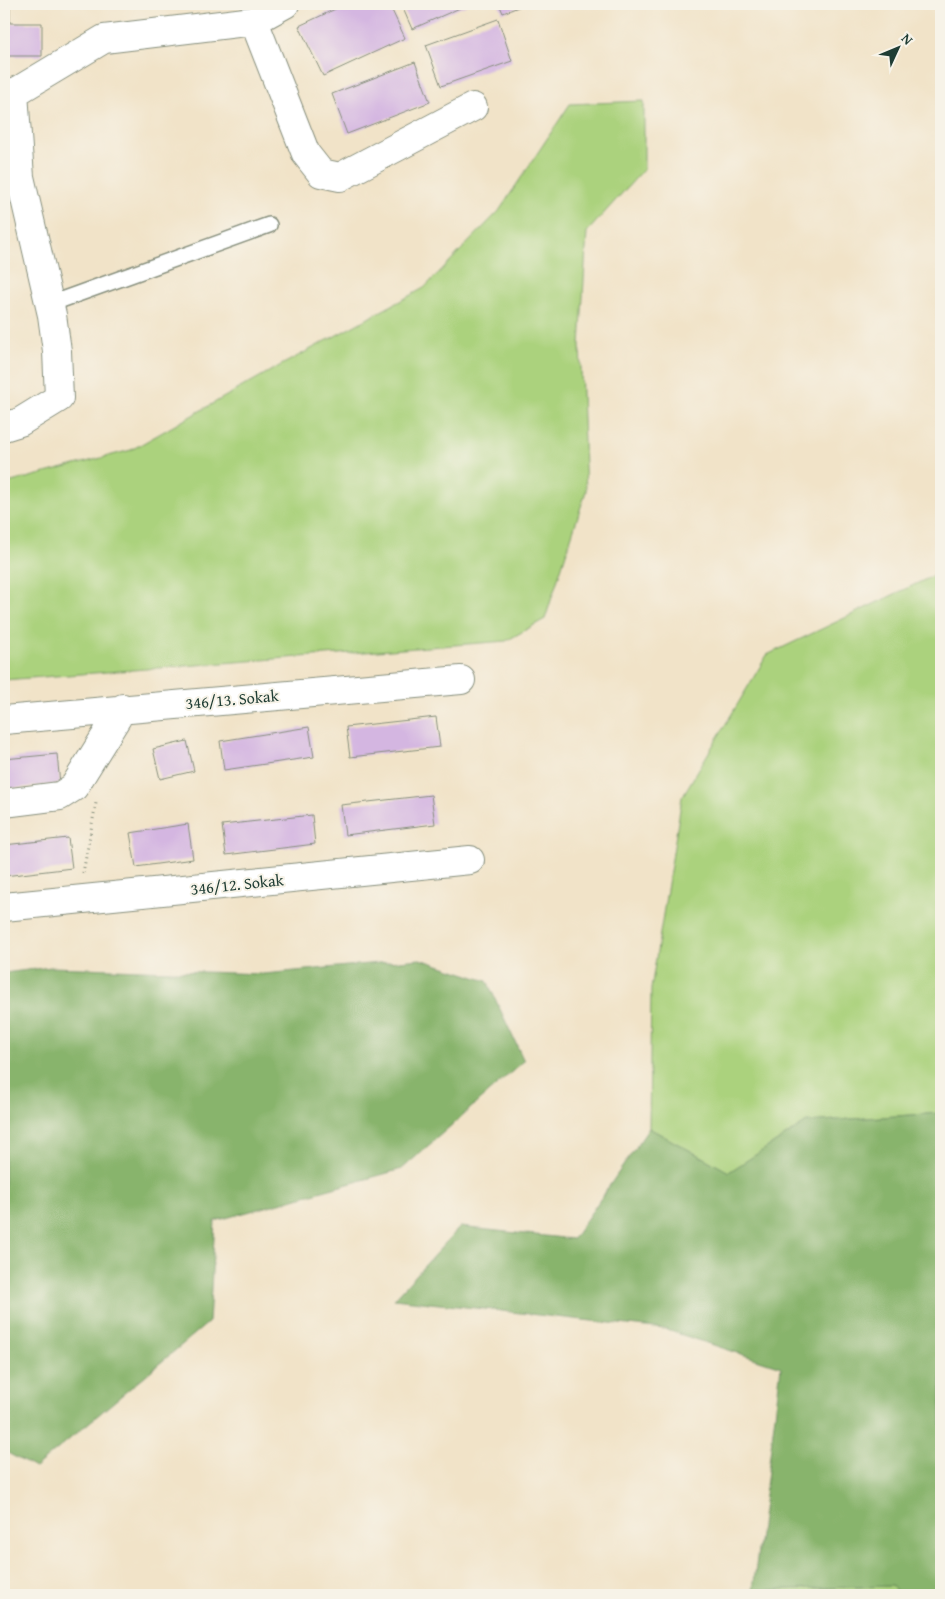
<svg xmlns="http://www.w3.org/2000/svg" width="945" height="1599" font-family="'Gentium Book Plus',serif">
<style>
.green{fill:#abd27d;stroke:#658858}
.forest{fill:#88b46c;stroke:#547850}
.building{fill:#d4b6e1}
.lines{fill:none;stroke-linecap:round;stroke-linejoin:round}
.lane-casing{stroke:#88907e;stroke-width:18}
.street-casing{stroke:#88907e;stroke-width:30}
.path{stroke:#88907e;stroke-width:3;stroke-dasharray:1 4;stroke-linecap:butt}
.lane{stroke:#fff;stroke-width:15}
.street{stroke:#fff;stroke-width:28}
.labels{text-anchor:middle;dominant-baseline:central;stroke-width:4;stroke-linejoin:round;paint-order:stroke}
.street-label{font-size:16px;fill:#1f3d34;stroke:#f7f3e8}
</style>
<rect width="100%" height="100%" fill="#f7f3e8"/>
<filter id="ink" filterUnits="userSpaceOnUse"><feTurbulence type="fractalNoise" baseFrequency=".02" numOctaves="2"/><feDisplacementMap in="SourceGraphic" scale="10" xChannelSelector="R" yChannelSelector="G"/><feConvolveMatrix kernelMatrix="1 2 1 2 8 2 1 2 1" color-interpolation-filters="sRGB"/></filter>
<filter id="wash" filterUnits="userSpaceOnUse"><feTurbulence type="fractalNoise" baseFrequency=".0096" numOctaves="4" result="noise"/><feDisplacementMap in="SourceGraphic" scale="20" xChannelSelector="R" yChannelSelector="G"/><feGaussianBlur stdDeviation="1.12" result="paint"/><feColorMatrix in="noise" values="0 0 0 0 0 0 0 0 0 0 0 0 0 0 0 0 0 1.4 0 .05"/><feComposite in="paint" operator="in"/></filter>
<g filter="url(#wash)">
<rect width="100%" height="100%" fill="#f1e3c8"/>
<path class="green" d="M644,101V169L587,232L580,345L586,491L545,619L506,641L4,680V484L131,450L272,370L424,288L499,211L570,104Z
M941,572V1113L807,1122L729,1172L649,1128L651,989L682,797L767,655Z
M892,1586L900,1595H745L753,1590Z"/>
<path class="forest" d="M420,959L487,981L524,1061L402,1169L215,1221L209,1322L35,1468L4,1451V973L51,967L264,974Z
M941,1113V1595H900L892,1586L753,1590L781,1367L664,1329L394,1299L460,1227L573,1239L649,1128L729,1172L807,1122Z"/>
<g id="blocks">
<path class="building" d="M4,4H10V23H42V56H4Z
M346,4H389L405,38L323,76L299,26Z
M401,4H469L412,29Z
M499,4H526L503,13Z
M498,19L512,61L441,86L426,45Z
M415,62L430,102L347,134L332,94Z
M436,717L440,747L350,757L346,727Z
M309,727L314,757L224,770L220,741Z
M187,741L194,771L160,779L153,749Z
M57,754L60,784L4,789V759Z
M431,795L435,824L345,835L341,805Z
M312,815L315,844L226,855L222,825Z
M188,824L193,859L136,867L130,833Z
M68,838L72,868L4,876V845Z"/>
</g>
</g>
<g filter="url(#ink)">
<use href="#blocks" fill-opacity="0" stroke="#88907e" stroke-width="1"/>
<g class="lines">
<g class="lane-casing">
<path id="lane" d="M50,304L269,225"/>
</g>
<g class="street-casing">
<path id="street" d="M254,21L306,154L321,173L340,177L473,107
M4,92L14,93L104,39L254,21L285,4
M4,427L20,422L59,398L57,351L52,315L20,177L14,93
M4,720L461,680
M4,803L60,796L74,787L123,708
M4,907L470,860"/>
</g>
<path class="path" d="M83,873L96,803"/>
<use href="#lane" class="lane"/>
<use href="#street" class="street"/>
</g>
</g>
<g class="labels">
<g class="street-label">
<text transform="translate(232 699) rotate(-5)">346/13. Sokak</text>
<text transform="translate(237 884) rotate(-6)">346/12. Sokak</text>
</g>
</g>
<rect width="945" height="1599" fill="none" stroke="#f7f3e8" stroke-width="20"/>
<g transform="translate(898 48) rotate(46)" stroke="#f7f3e8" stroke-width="4" paint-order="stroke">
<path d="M0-4L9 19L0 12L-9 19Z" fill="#1f3d34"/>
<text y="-8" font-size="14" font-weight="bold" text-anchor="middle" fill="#1f3d34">N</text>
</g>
</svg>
